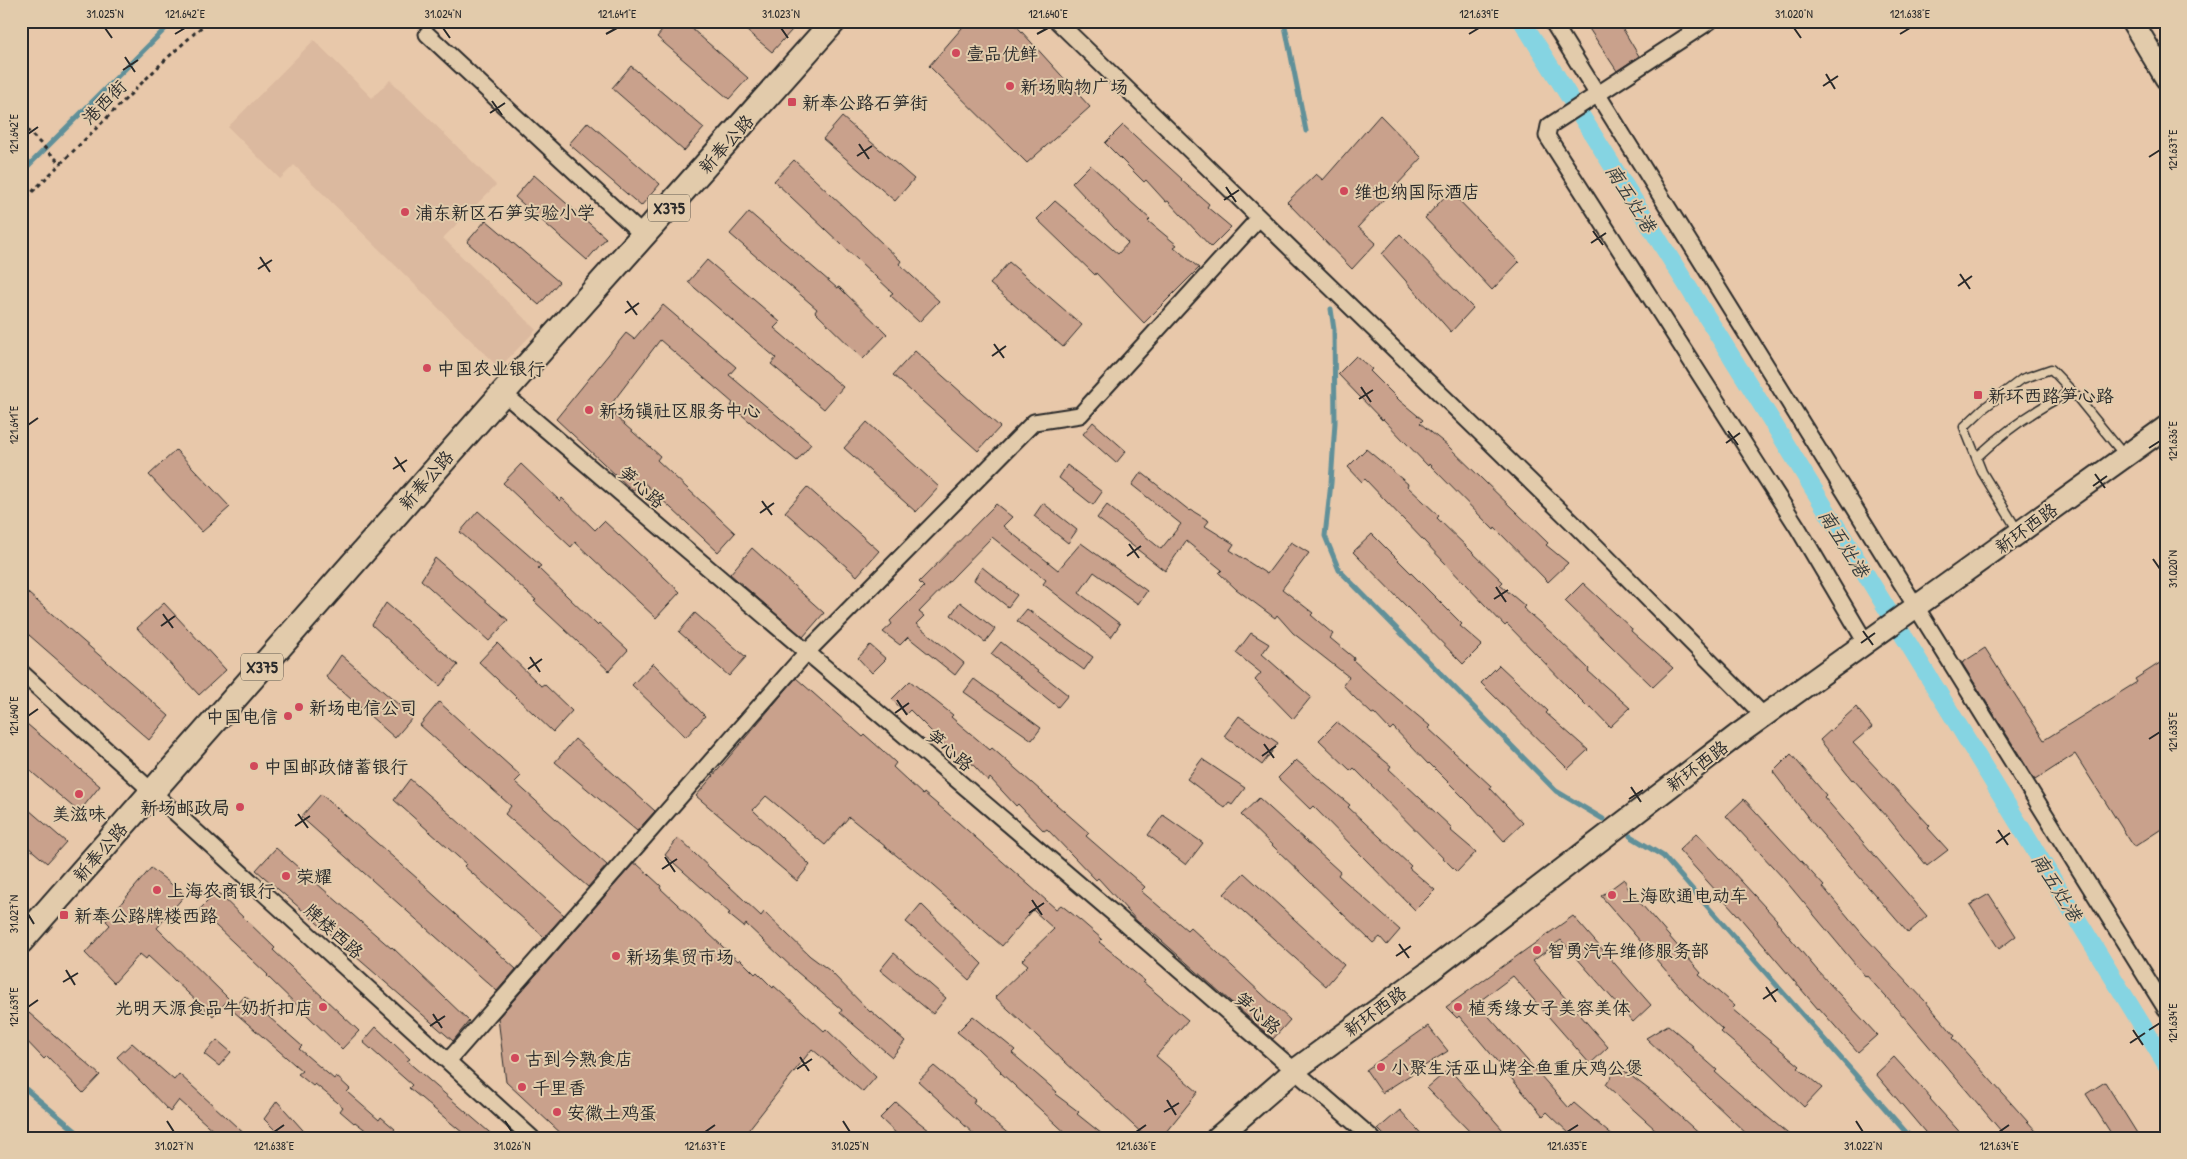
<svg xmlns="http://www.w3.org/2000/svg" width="2187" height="1159" font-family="'Patrick Hand','LXGW WenKai TC',sans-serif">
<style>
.built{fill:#dbb99f}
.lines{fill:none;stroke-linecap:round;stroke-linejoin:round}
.stream{stroke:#619099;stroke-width:5}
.canal{stroke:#85d4e2;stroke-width:18}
.building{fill:#c9a18c;stroke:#2b2b2b}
.lane-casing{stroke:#2b2b2b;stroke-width:11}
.street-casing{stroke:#2b2b2b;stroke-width:19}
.secondary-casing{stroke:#2b2b2b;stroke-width:25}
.primary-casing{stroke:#2b2b2b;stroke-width:28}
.path{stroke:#2b2b2b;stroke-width:3;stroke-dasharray:4 4;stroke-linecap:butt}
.lane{stroke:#e2cbab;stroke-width:8}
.street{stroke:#e2cbab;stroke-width:15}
.secondary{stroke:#e2cbab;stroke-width:21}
.primary{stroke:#e2cbab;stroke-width:24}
.ticks{fill:none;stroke:#2b2b2b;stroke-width:2}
.poi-dot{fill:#d1495b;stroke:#e2cbab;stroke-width:2}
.labels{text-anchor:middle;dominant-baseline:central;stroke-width:4;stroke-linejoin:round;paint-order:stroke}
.shield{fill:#e2cbab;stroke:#625b51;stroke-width:1}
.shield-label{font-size:16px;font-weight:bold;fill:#2b2b2b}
.poi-label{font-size:18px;fill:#2b2b2b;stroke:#e2cbab;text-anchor:start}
.street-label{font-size:18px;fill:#2b2b2b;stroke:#e2cbab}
.water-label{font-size:19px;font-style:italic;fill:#343c3d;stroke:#e2cbab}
.neatline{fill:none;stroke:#2b2b2b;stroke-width:2}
.ticks-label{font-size:12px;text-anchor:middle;fill:#2b2b2b}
</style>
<rect width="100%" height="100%" fill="#e8c8aa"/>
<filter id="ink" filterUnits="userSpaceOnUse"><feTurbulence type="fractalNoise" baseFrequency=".02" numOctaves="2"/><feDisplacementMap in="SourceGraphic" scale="10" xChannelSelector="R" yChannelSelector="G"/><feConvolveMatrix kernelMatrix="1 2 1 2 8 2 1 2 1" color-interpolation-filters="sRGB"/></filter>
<g filter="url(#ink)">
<path class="built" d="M314,40L372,98L390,80L496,185L443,238L536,330L499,368L294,165L280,179L228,127Z"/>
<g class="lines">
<path class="stream" d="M1284,21L1306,131
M21,173L173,21
M1331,309L1334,330L1335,422L1331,483L1325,536L1339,570L1556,791L1603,819
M1630,836L1663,856L1911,1138
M21,1085L84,1138"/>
<path class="canal" d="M1522,21L1773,423L2166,1064"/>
</g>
<path class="building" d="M670,21H683L748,78L729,99L657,37Z
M735,21H782L792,30L772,52Z
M968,21H1012L1090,107L1027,163L929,66Z
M1584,21H1618L1639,56L1617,71Z
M631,66L704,128L684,151L612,88Z
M1380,115L1422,158L1358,227L1376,243L1352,269L1287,202L1316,174L1323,180Z
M842,117L914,179L895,201L823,139Z
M588,122L660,184L641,206L569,144Z
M1123,125L1182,179L1181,180L1209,204L1207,207L1231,227L1211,247L1168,201L1166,202L1146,180L1144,182L1105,143Z
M794,160L901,261L899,264L939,301L919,322L890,295L893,293L774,181Z
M1090,165L1150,219L1148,221L1177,245L1174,247L1199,268L1144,323L1096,273L1095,275L1037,219L1055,201L1118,254L1128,243L1072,183Z
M534,175L606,238L587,260L515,197Z
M1450,191L1519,262L1492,290L1425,218Z
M749,212L837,288L839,287L887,334L863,359L815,312L817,309L730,234Z
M486,220L559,282L539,305L467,242Z
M1400,234L1473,308L1451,332L1382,254Z
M707,260L780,322L774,328L843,387L824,409L771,364L776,358L688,282Z
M1009,262L1082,325L1063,347L990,284Z
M663,305L736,367L729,375L811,444L797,461L731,406L733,403L660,340L612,403L616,417L660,456L657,460L735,533L718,552L641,480L633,491L556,419L626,333L634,339Z
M915,351L1000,427L978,451L893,375Z
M1356,356L1372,369L1370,371L1400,401L1423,420L1420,423L1448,446L1548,543L1546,545L1568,563L1548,582L1495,528L1494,530L1429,464L1428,466L1383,419L1382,420L1338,374Z
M867,422L939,487L916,512L844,448Z
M1093,422L1126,451L1116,463L1083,434Z
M1366,449L1408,484L1407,486L1439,516L1437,518L1503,582L1500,585L1525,606L1523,608L1556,637L1589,669L1588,671L1630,708L1610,727L1591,707L1589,708L1570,689L1507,624L1505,626L1365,479L1362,482L1348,467Z
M176,450L230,507L202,532L149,475Z
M521,464L560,501L562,498L595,530L604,521L680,592L656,618L575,542L571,547L503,483Z
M1067,465L1102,492L1093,505L1059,478Z
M1141,472L1190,511L1191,510L1209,521L1205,526L1234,544L1230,550L1267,574L1291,542L1309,553L1282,589L1313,613L1311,615L1333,634L1330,638L1354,658L1353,660L1373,678L1430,726L1428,728L1491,786L1490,788L1523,823L1504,841L1472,806L1429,763L1428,764L1393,727L1390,730L1374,713L1372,714L1354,697L1343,685L1349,677L1293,633L1277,615L1275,618L1236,589L1219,573L1222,570L1186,541L1165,571L1097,518L1107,505L1161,549L1181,524L1132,485Z
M807,487L879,551L857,576L785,512Z
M1043,503L1077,530L1068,543L1034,516Z
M996,504L1012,517L1003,526L1058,570L1081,543L1147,591L1138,604L1094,572L1079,593L1120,624L1111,637L1043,584L1046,580L992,537L919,612L924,616L916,624L964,663L955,675L908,637L900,645L883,632L892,624L890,621L924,587L919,582Z
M478,511L541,566L538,568L597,625L599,623L628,650L609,671L534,601L536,600L460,532Z
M1372,534L1462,624L1460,626L1482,645L1463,664L1353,552Z
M752,548L824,613L803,637L730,574Z
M435,558L508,620L489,641L421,580Z
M982,567L1017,595L1008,607L974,580Z
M1583,583L1632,629L1631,631L1673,668L1653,687L1565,601Z
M21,587L169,716L149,740L21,628Z
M960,602L995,629L985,642L951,615Z
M164,603L226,670L199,695L137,628Z
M386,603L458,665L440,686L372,625Z
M1027,609L1093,657L1084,670L1017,621Z
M695,613L746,657L729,676L679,632Z
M1251,633L1269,644L1262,654L1311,697L1293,719L1255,680L1261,673L1236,653Z
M1001,642L1068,695L1058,707L991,654Z
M497,643L541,686L544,684L572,711L553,732L479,662Z
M870,645L886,659L872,673L858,658Z
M1985,648L2044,740L2137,682L2135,679L2166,659V826L2134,847L2075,754L2035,780L1962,663Z
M341,655L413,717L395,738L326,677Z
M653,663L705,716L686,737L632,685Z
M1499,665L1548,711L1546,713L1588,750L1568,769L1481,683Z
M796,678L863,737L865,735L882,750L896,763L893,767L923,795L924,793L958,822L1056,909L1061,905L1080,920L1102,939L1099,942L1123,961L1122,962L1145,981L1143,982L1188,1020L1156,1056L1198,1092L1161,1138H1147L995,997L1028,965L1022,960L1054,929L1033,910L1002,946L918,873L849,817L825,845L766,796L753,810L810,865L797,881L696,796Z
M974,679L1041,728L1032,740L964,692Z
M910,681L953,715L951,717L990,750L992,748L1089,833L1086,836L1145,887L1141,891L1187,930L1190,927L1290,1020L1273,1039L1153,933L1138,922L1098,878L1096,880L1047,829L1044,831L1018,804L1016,806L990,778L988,781L963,754L958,758L910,710L906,714L892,699Z
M439,702L521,776L515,782L607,865L588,887L505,814L511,806L420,725Z
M1856,707L1872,727L1853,743L1930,826L1928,828L1948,850L1927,866L1889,819L1853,779L1852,780L1820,740Z
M1239,716L1278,743L1262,765L1224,736Z
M21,719L100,786L79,812L21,763Z
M1337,722L1391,766L1389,769L1452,828L1450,830L1476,852L1457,872L1354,768L1351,771L1319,740Z
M575,739L655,811L637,831L555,762Z
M1791,754L1826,795L1824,797L1927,916L1908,933L1810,820L1773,772Z
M1202,759L1245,788L1232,805L1229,803L1225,808L1187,779Z
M1296,760L1350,805L1348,807L1411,866L1409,868L1435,890L1415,910L1313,806L1310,809L1278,778Z
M410,779L564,915L544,937L464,866L466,864L394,800Z
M321,794L426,886L425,887L516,969L497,991L301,817Z
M1259,798L1340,872L1338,875L1400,930L1387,945L1380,937L1373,943L1241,815Z
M1744,799L1824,886L1823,887L1864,936L1925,1001L1955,1036L1953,1038L2036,1131L2027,1138H2007L1905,1018L1866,975L1865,976L1784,879L1726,816Z
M21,803L66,842L47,863L21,841Z
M1163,815L1203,843L1186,865L1148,835Z
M1697,833L1777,920L1776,921L1817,970L1877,1035L1858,1052L1819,1008L1818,1009L1736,913L1679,850Z
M678,838L761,916L764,912L810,956L829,970L870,1012L871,1011L905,1041L892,1057L840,1013L842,1010L797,972L746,924L744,927L728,914L730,913L665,855Z
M276,848L391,948L392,947L469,1021L453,1041L256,870Z
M633,864H637L661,886L660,888L738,961L740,959L755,974L757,972L773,988L774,986L824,1031L826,1029L876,1077L863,1092L812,1049L742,1138H566L506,1082L498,1018Z
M151,868L185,895L157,928L229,999L213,1016L148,956L146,959L140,954L114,983L85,953L110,925L106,921Z
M1244,873L1344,965L1326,986L1224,894Z
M1624,879L1629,890L1701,973L1699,975L1735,1006L1732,1009L1800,1066L1798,1068L1822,1088L1804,1107L1761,1066L1721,1032L1723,1030L1695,1004L1601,896Z
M217,892L275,948L273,950L359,1031L342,1049L267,976L268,975L199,910Z
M1989,894L2016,936L1999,949L1970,905Z
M921,904L982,964L969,980L932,946L933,945L906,922Z
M1573,916L1651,1005L1633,1022L1561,940L1533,961L1608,1047L1590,1064L1513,976L1477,1003L1569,1108L1574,1103L1615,1138H1574L1547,1112L1543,1116L1459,1016L1457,1018L1446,1007Z
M894,953L946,998L933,1014L880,970Z
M245,996L302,1046L299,1049L334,1079L336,1076L350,1089L347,1092L379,1120L381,1117L395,1129L388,1138H376L355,1122L354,1123L340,1111L343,1107L315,1084L313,1086L298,1074L302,1071L232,1010Z
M29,1013L100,1075L83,1093L47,1056L44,1059L21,1035V1022Z
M973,1016L1015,1050L1012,1053L1057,1092L1055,1094L1079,1112L1077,1114L1107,1138H1071L1000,1072L1001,1071L977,1048L957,1032Z
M1668,1025L1693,1046L1691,1047L1717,1070L1715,1072L1739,1093L1793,1138H1751L1646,1038Z
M1428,1026L1448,1051L1382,1093L1366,1070Z
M376,1027L410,1059L407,1061L496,1138H469L409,1088L412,1085L363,1042Z
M217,1040L231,1052L219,1066L204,1054Z
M132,1043L174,1080L179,1074L249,1138H210L215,1132L179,1100L170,1112L117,1057Z
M1894,1057L1931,1098L1930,1099L1965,1138H1930L1876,1074Z
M934,1066L975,1100L973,1103L1013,1138H978L961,1122L962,1121L918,1081Z
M1618,1066L1660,1098L1704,1138H1665L1606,1085Z
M1449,1069L1510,1138H1476L1427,1088Z
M2105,1082L2140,1138H2114L2086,1094Z
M277,1101L310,1138H283L264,1119Z
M896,1102L915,1119L939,1138H901L880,1118Z
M1400,1110L1425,1138H1387L1378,1129Z"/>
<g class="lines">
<g class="lane-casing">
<path id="lane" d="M1977,457C2005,431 2037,408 2072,391
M2018,531L1982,472L1964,427L1984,408L2022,379L2051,369L2072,391L2124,455"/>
</g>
<g class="street-casing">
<path id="street" d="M1057,21L1572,522L1764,716
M1552,21L2166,1009
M1710,21L1549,126L1547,136L1798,528L1866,643
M427,34L644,236
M503,393L1154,948L1372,1138
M21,672L532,1138
M448,1061L807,652L1034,422L1080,415L1259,218"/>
</g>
<g class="secondary-casing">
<path id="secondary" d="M2132,21L2166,78
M1217,1138L1295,1070L1429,972L1736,736L2166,427"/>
</g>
<g class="primary-casing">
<path id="primary" d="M21,941L503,393L834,21"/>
</g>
<path class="path" d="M21,124L61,164
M21,203L164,61L208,21"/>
<use href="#lane" class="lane"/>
<use href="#street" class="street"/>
<use href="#secondary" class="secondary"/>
<use href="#primary" class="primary"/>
</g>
</g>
<path class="ticks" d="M105,28L112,38M443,28L450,38M781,28L788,38M1794,28L1801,38M175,34L185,28M606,34L617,28M1037,34L1048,28M1469,34L1479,28M1900,34L1910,28M125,57L135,72M123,70L138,60M1826,74L1835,89M1823,86L1838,76M492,101L502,115M490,113L505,103M28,134L38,127M859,144L869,159M857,156L872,146M2149,157L2160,150M1226,187L1236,202M1224,200L1239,190M1593,231L1603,245M1591,243L1606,233M260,257L270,272M258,269L272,260M1960,274L1970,289M1958,286L1972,276M627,301L637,315M625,313L639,303M994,344L1004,358M992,356L1006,346M1361,387L1371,402M1359,399L1373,390M28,425L38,418M1728,431L1738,445M1726,443L1740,433M2149,448L2160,441M395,457L405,472M393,469L407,460M2095,474L2105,488M2093,486L2107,476M762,501L772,515M760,513L774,503M1129,544L1139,558M1127,556L1141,546M2153,559L2160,569M1496,587L1506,602M1494,599L1508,590M163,614L173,628M161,626L175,616M1863,631L1873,645M1861,643L1875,633M530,657L540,672M528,669L542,659M897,700L907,715M895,713L909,703M28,716L38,709M2149,739L2160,732M1264,744L1274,758M1262,756L1276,746M1631,787L1641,802M1629,799L1643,790M298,814L308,828M295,826L310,816M1998,830L2008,845M1996,843L2010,833M665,857L675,872M662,869L677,859M1032,900L1042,915M1029,913L1044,903M28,914L34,924M1399,944L1409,958M1396,956L1411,946M66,970L75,985M63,982L78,973M1766,987L1776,1002M1763,999L1778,989M28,1007L38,1000M433,1014L442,1028M430,1026L445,1016M2133,1030L2143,1045M2149,1030L2160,1023M2130,1043L2145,1033M800,1057L809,1071M797,1069L812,1059M1167,1100L1176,1115M1164,1112L1179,1103M167,1121L174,1132M505,1121L512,1132M843,1121L850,1132M1856,1121L1863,1132M274,1132L284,1125M705,1132L715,1125M1136,1132L1146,1125M1567,1132L1578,1125M1999,1132L2009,1125"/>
<g class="poi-dot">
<circle cx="956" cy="53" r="5"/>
<circle cx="1010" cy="86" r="5"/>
<rect x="787" y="97" width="10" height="10" rx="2.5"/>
<circle cx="1344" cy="191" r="5"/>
<circle cx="405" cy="212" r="5"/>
<circle cx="427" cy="368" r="5"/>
<rect x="1973" y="390" width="10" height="10" rx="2.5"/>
<circle cx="589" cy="410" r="5"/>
<circle cx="299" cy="707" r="5"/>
<circle cx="288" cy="716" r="5"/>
<circle cx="254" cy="766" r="5"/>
<circle cx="79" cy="794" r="5"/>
<circle cx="240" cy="807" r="5"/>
<circle cx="286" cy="876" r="5"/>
<circle cx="157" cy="890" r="5"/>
<circle cx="1612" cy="895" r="5"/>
<rect x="59" y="910" width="10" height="10" rx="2.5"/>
<circle cx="1537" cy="950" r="5"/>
<circle cx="616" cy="956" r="5"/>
<circle cx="323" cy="1007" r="5"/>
<circle cx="1458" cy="1007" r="5"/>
<circle cx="515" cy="1058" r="5"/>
<circle cx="1381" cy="1067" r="5"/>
<circle cx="522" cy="1087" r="5"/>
<circle cx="557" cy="1112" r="5"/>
</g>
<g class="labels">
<g class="shield">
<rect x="648" y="194.5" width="42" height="27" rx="4"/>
<rect x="241" y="653.5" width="42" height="27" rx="4"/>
</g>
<g class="shield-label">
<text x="669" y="208">X375</text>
<text x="262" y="667">X375</text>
</g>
<g class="poi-label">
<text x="966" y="53">壹品优鲜</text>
<text x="1020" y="86">新场购物广场</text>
<text x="802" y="102">新奉公路石笋街</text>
<text x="1354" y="191">维也纳国际酒店</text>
<text x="415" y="212">浦东新区石笋实验小学</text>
<text x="437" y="368">中国农业银行</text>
<text x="1988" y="395">新环西路笋心路</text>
<text x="599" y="410">新场镇社区服务中心</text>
<text x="309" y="707">新场电信公司</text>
<text x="278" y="716" text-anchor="end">中国电信</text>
<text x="264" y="766">中国邮政储蓄银行</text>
<text x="230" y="807" text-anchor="end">新场邮政局</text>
<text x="79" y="813" text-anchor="middle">美滋味</text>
<text x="296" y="876">荣耀</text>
<text x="167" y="890">上海农商银行</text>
<text x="1622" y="895">上海欧通电动车</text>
<text x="74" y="915">新奉公路牌楼西路</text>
<text x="1547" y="950">智勇汽车维修服务部</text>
<text x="626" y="956">新场集贸市场</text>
<text x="313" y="1007" text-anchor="end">光明天源食品牛奶折扣店</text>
<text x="1468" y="1007">植秀缘女子美容美体</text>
<text x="525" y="1058">古到今熟食店</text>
<text x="1391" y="1067">小聚生活巫山烤全鱼重庆鸡公煲</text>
<text x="532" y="1087">千里香</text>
<text x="567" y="1112">安徽土鸡蛋</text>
</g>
<g class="street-label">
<text transform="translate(104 102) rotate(-45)">港西街</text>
<text transform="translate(726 144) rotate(-48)">新奉公路</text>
<text transform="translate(426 480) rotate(-49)">新奉公路</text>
<text transform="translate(642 487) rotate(40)">笋心路</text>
<text transform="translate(2026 528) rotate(-36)">新环西路</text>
<text transform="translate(950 750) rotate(40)">笋心路</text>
<text transform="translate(1697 766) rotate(-37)">新环西路</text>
<text transform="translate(100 852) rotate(-49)">新奉公路</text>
<text transform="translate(334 931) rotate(42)">牌楼西路</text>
<text transform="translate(1375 1011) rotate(-36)">新环西路</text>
<text transform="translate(1258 1013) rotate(41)">笋心路</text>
</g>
<g class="water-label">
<text transform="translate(1631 198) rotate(58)">南五灶港</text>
<text transform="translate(1844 543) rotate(58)">南五灶港</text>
<text transform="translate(2057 887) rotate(58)">南五灶港</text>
</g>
</g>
<rect width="2187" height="1159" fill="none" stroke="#e2cbab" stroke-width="55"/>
<rect x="28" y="28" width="2132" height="1104" class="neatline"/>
<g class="ticks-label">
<text x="105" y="18">31.025°N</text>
<text x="185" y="18">121.642°E</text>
<text x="443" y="18">31.024°N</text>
<text x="617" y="18">121.641°E</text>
<text x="781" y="18">31.023°N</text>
<text x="1048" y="18">121.640°E</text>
<text x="1479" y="18">121.639°E</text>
<text x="1794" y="18">31.020°N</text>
<text x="1910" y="18">121.638°E</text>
<text transform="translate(14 134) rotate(-90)" y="4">121.642°E</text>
<text transform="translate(2173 150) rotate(-90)" y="4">121.637°E</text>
<text transform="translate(14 425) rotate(-90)" y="4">121.641°E</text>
<text transform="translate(2173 441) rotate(-90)" y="4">121.636°E</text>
<text transform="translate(2173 569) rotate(-90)" y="4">31.020°N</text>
<text transform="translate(14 716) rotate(-90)" y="4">121.640°E</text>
<text transform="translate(2173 732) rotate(-90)" y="4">121.635°E</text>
<text transform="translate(14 914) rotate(-90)" y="4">31.027°N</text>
<text transform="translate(14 1007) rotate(-90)" y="4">121.639°E</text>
<text transform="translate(2173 1023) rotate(-90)" y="4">121.634°E</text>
<text x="174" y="1150">31.027°N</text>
<text x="274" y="1150">121.638°E</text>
<text x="512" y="1150">31.026°N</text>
<text x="705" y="1150">121.637°E</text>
<text x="850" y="1150">31.025°N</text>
<text x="1136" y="1150">121.636°E</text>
<text x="1567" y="1150">121.635°E</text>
<text x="1863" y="1150">31.022°N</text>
<text x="1999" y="1150">121.634°E</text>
</g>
</svg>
